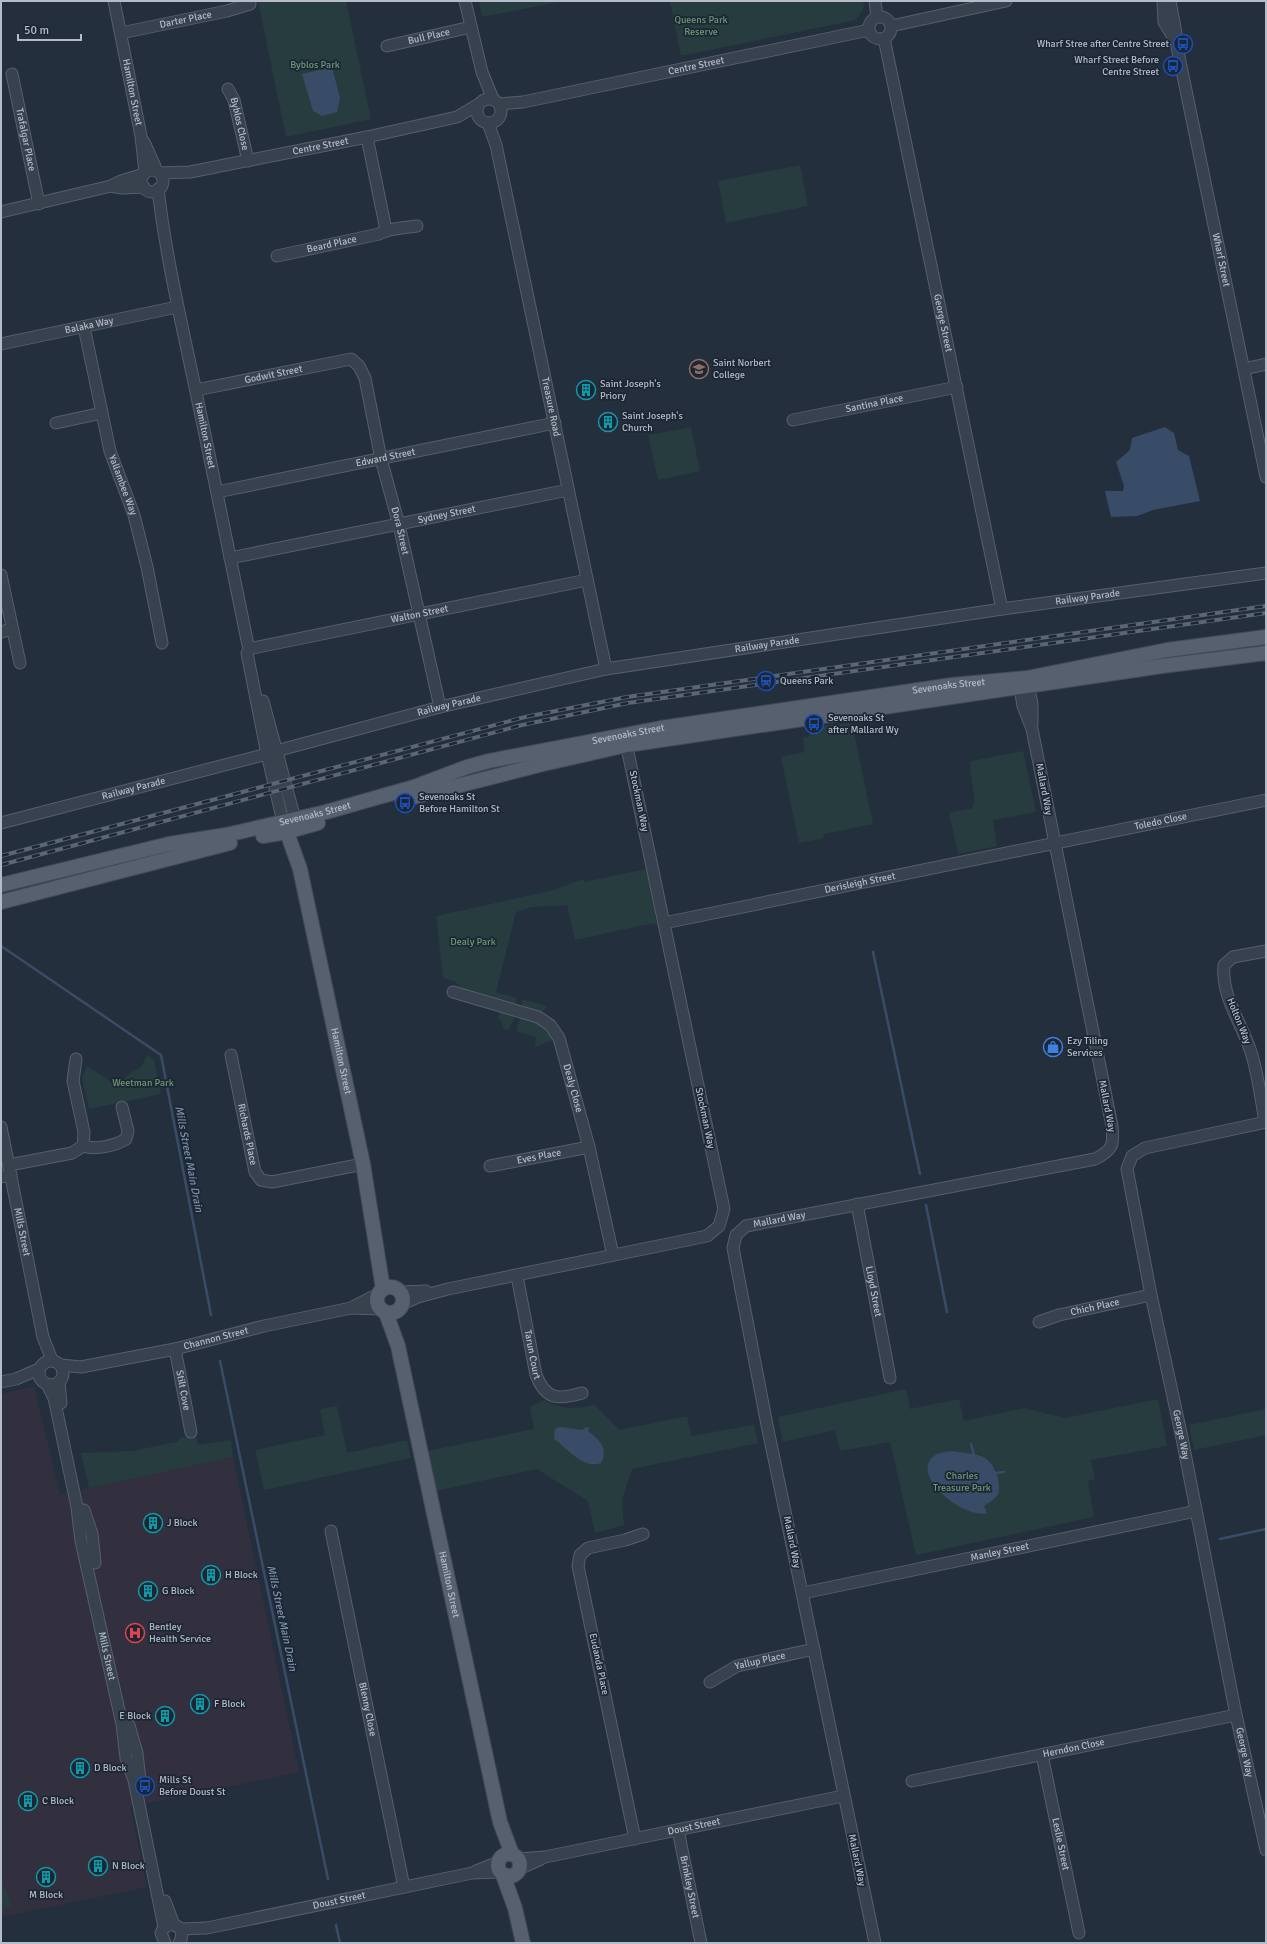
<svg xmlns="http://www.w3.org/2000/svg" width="1267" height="1944" font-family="Signika,sans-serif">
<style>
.medical{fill:#32303f}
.green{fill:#263c3f}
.water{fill:#394c67}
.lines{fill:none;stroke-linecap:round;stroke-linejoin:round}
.stream{stroke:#394c67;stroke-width:2.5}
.minor-casing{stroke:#565f6c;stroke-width:13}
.major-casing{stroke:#414a57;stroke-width:16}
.minor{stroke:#38414e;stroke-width:11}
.major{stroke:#56606e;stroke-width:14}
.rail-casing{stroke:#5a6575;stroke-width:4}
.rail{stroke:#1d2633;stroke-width:2.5;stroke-dasharray:8;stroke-linecap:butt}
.labels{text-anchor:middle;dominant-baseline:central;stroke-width:3.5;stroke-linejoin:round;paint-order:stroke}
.street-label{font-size:10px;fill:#b4bcc9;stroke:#1d2633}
.park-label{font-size:10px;fill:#6b9a76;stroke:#1d2633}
.poi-label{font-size:10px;fill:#b4bcc9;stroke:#1d2633;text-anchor:start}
.water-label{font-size:11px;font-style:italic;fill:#7c92b1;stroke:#1d2633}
</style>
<rect width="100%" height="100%" fill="#242f3e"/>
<path class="medical" d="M34,1386L60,1494L233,1457L299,1772L130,1807L147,1887L1,1917V1394Z"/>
<path class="green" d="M258,1H346L371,119L286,137Z
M479,1H564L482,17Z
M670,1H863L864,7L856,20L681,56Z
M800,165L808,206L726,223L718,181Z
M691,427L700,471L658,480L648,435Z
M852,723L873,824L823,834L824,838L799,843L781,757L804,752L803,738L810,736L808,727Z
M1023,751L1036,812L993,820L997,846L958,854L949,813L973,808L972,804L975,803L970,769L971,761Z
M646,869L657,925L649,924L575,940L567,905L532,907L516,912L496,992L517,998L515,1005L466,991L454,981L443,978L436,916L554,890L583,879L584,882Z
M522,1000L542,1004L547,1007L541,1014L522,1007Z
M500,1012L515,1017L508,1030L503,1028L501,1020L498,1019Z
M520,1018C534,1017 547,1028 552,1040L536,1047L535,1043L536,1037L516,1031Z
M147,1055L154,1060L161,1094L89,1109L82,1078L87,1066L119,1087L127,1075L141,1067Z
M906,1389L910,1409L959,1399L964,1421L1024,1408L1065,1418L1158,1399L1167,1446L1091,1460L1095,1479L1088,1481L1094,1517L916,1555L890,1442L840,1451L835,1430L783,1442L778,1417Z
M545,1400C558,1409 580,1410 594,1404L619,1430L687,1416L691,1436L754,1425L758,1443L632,1469L622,1500L624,1525L595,1533L588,1501L537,1469L435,1491L427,1451L534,1429L530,1407Z
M337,1406L347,1453L407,1440L411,1458L264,1490L255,1450L325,1435L320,1409Z
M1266,1409V1435L1194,1450L1189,1425Z
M196,1435L198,1445L231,1440L233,1457L89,1488L81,1453L132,1451L177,1442L180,1438Z
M1,1878L12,1905L1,1910Z"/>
<path class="water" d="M332,67L340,98L337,112L322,116L313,111L302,74Z
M1165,427L1174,433L1178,450L1189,456L1200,501L1153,510L1137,516L1111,517L1105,491H1123L1124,486L1116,462L1130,450L1132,438Z
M560,1427L582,1430L586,1427L589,1428L588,1431C599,1440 609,1448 601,1463C582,1470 567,1447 554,1439L555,1429Z
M952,1451C962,1453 976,1453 985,1458C995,1464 1002,1484 998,1494C996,1499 988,1503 984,1506L987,1513C965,1519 916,1481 930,1460C934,1453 945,1452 952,1451Z"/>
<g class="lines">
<path class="stream" d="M1,946L161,1055L211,1315
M873,952L920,1174
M926,1205L947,1312
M220,1361L328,1879
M971,1444L974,1455
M996,1473L1004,1472
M1220,1539L1266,1529
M336,1925L340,1943"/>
<g class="minor-casing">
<g id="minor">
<path id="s1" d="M114,1L141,136L145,172"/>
<path d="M465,1L482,72L493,99"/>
<path d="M875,1L877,17"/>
<path d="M1163,1L1164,22L1176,42"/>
<path id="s2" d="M1170,1L1176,33V42L1266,477"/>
<circle cx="880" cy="28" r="11"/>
<path d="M891,26L1006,1"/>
<path id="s3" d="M121,33L227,11L250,4"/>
<path id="s4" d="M884,38L1002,609"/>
<path id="s5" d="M387,46L471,27"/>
<path id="s6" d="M12,74L39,204"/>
<path id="s7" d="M228,89L234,100L248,161"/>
<circle cx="489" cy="111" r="12"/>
<path id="s8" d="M499,104L523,102L869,30"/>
<path id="s9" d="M488,123L496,145L606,669"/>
<path d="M367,137L386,230"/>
<path d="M144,142L157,171"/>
<circle cx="152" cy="181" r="11"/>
<path id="s10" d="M160,173L190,172L367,137L457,117L479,104"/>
<path d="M111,186L122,188L144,187"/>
<path id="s11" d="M158,189C166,258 182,325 196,392C214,476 230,560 248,645"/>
<path d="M1,212L111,186L121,181L144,174"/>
<path id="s12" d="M277,256L379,234C389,228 404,228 417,226"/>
<path id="s13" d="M84,327L110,451L134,515L147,567L162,643"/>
<path id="s14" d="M1,344L177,307"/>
<path d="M1244,369L1266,364"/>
<path id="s15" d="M196,390L351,359L359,366L365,378L381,459L399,525L440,707"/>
<path id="s16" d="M793,420L957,387"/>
<path d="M56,423L102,413"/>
<path id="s17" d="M217,492L555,423"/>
<path id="s18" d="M230,558L568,490"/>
<path d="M1,575L20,663"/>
<path d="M1,632L12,629"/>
<path id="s19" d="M253,648L587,580"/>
<path d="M247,653L267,754L283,822"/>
<path d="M1027,678L1032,704V724"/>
<path d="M263,701L295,819"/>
<path id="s20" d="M276,751L440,707L606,669L1002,609L1266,573"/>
<path id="s21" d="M1,823L267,754"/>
<path id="s22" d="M664,923L1266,800"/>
<path id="s23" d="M453,992L538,1017L550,1025L559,1038L589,1147L613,1255"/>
<path id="s24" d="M231,1055L255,1172L261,1180L272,1182L363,1164"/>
<path d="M1265,1122C1261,1099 1258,1074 1251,1052C1242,1023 1221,997 1224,965L1233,957L1266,951"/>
<path id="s25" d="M1266,1122L1145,1148L1132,1156L1127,1169L1151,1295L1182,1438L1236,1715L1266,1850"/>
<path id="s26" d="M1,1127L43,1337L52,1360"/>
<path d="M83,1146C95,1150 115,1146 126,1139L128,1131L122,1107"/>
<path d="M9,1165L72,1153L83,1146L84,1132L73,1081L76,1059"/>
<path id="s27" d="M490,1166L589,1147"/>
<path d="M1,1177L11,1175"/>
<path id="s28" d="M857,1204L890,1378"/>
<path id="s29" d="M517,1276L536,1375C546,1400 558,1400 582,1393"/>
<path d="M401,1292L426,1291"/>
<path d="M402,1304L418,1297L448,1289L707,1236L719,1226L724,1209L625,738"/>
<path d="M352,1308L380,1309"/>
<path id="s30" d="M1039,1322L1059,1315L1151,1295"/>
<path id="s31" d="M175,1349L191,1432"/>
<circle cx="51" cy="1373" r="12"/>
<path id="s32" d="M61,1365L81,1367L175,1349L264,1326L351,1308L378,1294"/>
<path d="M1,1382L16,1379L39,1369"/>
<path d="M59,1382L61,1403"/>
<path id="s33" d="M47,1384L54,1398L77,1507L81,1541L122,1724L126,1758L134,1780L164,1927"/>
<path d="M84,1510L92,1534L95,1563"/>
<path id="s34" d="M331,1531L404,1887"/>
<path id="s35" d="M803,1593L1196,1511"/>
<path id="s36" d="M710,1682L737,1666L814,1649"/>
<path d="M129,1725L137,1753L140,1780"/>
<path id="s37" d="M1042,1755L1079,1933"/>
<path id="s38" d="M912,1781L1236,1715"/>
<path id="s39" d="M678,1830L701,1943"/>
<path d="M635,1839L578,1566L580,1555L588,1548L625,1540L643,1534"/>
<path id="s40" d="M518,1859L545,1857L843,1796"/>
<path d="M519,1869L541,1859"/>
<path d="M476,1871L498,1862"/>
<path d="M165,1901L174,1925"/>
<path id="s41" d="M180,1929L207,1928L472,1873L500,1872"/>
<path d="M165,1943L161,1933C165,1923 176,1922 182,1931L181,1940L179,1943"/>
<path id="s42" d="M875,1943L767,1425L733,1248L736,1235L746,1226L1095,1159C1113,1150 1114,1145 1112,1126L1032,729L1023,706L1019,680"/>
</g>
</g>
<g class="major-casing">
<g id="major">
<path d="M402,800L543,764L627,745L1162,666L1266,653"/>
<path id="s43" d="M284,824L300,869L363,1164L383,1289"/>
<path d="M263,836L286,832L318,823"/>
<path id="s44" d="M1,885L169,844L226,835L326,812L414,787L467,767L489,761L661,728L952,685L1027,678L1167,650L1266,637"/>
<path d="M1,902L230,843"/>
<circle cx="390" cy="1300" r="13"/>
<path id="s45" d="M386,1313L398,1346L500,1822L512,1854"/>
<circle cx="509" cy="1865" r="11"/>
<path d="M503,1875L515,1908L523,1943"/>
</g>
</g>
<use href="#minor" class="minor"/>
<use href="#major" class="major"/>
<g class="rail-casing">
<path id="rail" d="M1,856L525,717L627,697L1266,606
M1,865L522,725L628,703L1266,613"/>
</g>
<use href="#rail" class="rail"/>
</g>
<defs>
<g id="bus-ring" transform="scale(1)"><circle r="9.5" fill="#1d2633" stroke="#1a4fb4" stroke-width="1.5"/><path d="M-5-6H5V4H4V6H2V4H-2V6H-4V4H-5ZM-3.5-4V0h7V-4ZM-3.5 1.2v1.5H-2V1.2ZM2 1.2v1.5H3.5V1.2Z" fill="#1a4fb4"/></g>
<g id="university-ring" transform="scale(1)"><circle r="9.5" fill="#1d2633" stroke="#8d6e63" stroke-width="1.5"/><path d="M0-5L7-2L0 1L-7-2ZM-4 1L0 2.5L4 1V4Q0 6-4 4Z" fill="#8d6e63"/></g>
<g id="building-ring" transform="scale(1)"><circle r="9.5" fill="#1d2633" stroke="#0f9aa8" stroke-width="1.5"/><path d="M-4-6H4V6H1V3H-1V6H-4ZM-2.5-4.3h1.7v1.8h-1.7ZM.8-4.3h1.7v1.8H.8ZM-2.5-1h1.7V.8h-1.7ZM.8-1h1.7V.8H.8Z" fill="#0f9aa8"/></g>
<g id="station-ring" transform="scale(1)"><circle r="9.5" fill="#1d2633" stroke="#1a4fb4" stroke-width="1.5"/><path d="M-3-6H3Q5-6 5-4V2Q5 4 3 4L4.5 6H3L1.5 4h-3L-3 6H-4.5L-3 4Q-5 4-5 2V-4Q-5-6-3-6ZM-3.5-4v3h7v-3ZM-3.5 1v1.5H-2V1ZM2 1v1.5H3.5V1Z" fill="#1a4fb4"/></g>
<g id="shop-ring" transform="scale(1)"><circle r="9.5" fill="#1d2633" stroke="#3f7fe0" stroke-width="1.5"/><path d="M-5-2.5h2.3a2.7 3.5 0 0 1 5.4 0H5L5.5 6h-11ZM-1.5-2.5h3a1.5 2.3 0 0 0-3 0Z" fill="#3f7fe0"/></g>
<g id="hospital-ring" transform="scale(1)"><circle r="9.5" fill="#1d2633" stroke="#e0444e" stroke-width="1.5"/><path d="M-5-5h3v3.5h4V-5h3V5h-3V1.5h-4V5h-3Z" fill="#e0444e"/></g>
</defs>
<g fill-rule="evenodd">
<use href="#bus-ring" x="1183" y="44"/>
<use href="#bus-ring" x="1173" y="66"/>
<use href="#university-ring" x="699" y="369"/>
<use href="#building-ring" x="586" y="390"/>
<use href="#building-ring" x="608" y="422"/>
<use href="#station-ring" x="766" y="681"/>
<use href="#bus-ring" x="814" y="724"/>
<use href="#bus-ring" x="405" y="803"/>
<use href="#shop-ring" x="1053" y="1047"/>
<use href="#building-ring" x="153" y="1523"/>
<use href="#building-ring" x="211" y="1575"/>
<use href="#building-ring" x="148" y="1591"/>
<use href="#hospital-ring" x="135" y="1633"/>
<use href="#building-ring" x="200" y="1704"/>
<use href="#building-ring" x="165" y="1716"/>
<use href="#building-ring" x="80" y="1768"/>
<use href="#bus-ring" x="145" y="1786"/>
<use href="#building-ring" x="28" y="1801"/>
<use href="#building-ring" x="98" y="1866"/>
<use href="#building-ring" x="46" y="1877"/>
</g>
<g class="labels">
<g class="street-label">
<text stroke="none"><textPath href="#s3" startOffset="66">Darter Place</textPath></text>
<text stroke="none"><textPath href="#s5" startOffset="43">Bull Place</textPath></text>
<text stroke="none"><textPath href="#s8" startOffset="201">Centre Street</textPath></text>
<text stroke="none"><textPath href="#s1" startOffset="93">Hamilton Street</textPath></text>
<text stroke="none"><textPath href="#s7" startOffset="37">Byblos Close</textPath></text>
<text stroke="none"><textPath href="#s6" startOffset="67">Trafalgar Place</textPath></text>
<text stroke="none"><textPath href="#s10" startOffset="163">Centre Street</textPath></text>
<text stroke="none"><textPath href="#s12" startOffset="56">Beard Place</textPath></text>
<text stroke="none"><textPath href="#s2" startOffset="264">Wharf Street</textPath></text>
<text stroke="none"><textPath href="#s4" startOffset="291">George Street</textPath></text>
<text stroke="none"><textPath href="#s14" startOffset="90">Balaka Way</textPath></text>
<text stroke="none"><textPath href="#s15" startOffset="79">Godwit Street</textPath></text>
<text stroke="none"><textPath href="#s16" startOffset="83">Santina Place</textPath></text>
<text stroke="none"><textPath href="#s9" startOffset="291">Treasure Road</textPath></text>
<text stroke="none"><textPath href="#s11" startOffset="251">Hamilton Street</textPath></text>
<text stroke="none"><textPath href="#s17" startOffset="172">Edward Street</textPath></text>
<text stroke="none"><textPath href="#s13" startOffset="163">Yallambee Way</textPath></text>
<text stroke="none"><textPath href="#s18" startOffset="221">Sydney Street</textPath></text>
<text stroke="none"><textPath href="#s15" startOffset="339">Dora Street</textPath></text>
<text stroke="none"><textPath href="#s20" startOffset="827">Railway Parade</textPath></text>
<text stroke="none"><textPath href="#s19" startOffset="170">Walton Street</textPath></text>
<text stroke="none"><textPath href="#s20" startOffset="503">Railway Parade</textPath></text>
<text stroke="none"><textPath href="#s44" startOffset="970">Sevenoaks Street</textPath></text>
<text stroke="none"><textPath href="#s20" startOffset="179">Railway Parade</textPath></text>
<text stroke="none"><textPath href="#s44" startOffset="646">Sevenoaks Street</textPath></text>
<text stroke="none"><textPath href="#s21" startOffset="137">Railway Parade</textPath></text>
<text transform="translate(1044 789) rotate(79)">Mallard Way</text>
<text transform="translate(639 801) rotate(78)">Stockman Way</text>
<text stroke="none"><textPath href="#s44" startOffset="322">Sevenoaks Street</textPath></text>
<text stroke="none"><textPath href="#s22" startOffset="507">Toledo Close</textPath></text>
<text stroke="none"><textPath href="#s22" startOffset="200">Derisleigh Street</textPath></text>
<text transform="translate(1239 1021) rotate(68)">Holton Way</text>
<text stroke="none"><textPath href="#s43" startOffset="244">Hamilton Street</textPath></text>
<text stroke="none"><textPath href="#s23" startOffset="171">Dealy Close</textPath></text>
<text transform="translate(1107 1106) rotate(79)">Mallard Way</text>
<text transform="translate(705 1118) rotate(78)">Stockman Way</text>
<text stroke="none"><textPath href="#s24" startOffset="81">Richards Place</textPath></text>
<text stroke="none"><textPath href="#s27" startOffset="50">Eves Place</textPath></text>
<text stroke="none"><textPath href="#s42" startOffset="770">Mallard Way</textPath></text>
<text stroke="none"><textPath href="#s26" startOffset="107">Mills Street</textPath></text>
<text stroke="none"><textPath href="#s28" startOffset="89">Lloyd Street</textPath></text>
<text stroke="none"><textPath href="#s30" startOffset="58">Chich Place</textPath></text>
<text stroke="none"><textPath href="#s32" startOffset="158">Channon Street</textPath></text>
<text stroke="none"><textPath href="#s29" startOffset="80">Tarun Court</textPath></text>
<text stroke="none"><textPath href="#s31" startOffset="42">Stilt Cove</textPath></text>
<text stroke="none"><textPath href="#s25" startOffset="424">George Way</textPath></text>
<text transform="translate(792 1542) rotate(78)">Mallard Way</text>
<text stroke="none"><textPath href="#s35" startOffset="201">Manley Street</textPath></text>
<text stroke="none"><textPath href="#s45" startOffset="279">Hamilton Street</textPath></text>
<text stroke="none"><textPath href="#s33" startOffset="279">Mills Street</textPath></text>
<text stroke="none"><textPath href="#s36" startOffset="55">Yallup Place</textPath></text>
<text transform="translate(599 1664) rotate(78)">Eudanda Place</text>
<text stroke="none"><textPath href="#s34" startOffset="182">Blenny Close</textPath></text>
<text stroke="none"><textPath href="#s38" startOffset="165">Herndon Close</textPath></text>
<text stroke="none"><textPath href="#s25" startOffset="748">George Way</textPath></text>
<text stroke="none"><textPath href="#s40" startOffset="179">Doust Street</textPath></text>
<text stroke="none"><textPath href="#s37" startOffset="91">Leslie Street</textPath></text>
<text transform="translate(857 1860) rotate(78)">Mallard Way</text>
<text stroke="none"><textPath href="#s39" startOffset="58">Brinkley Street</textPath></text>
<text stroke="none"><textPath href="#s41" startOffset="162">Doust Street</textPath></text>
</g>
<g class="park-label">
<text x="701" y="20">Queens Park<tspan x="701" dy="12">Reserve</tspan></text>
<text x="315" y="65">Byblos Park</text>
<text x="473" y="942">Dealy Park</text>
<text x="143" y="1083">Weetman Park</text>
<text x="962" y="1476">Charles<tspan x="962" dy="12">Treasure Park</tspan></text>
</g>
<g class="poi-label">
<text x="1169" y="44" text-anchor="end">Wharf Stree after Centre Street</text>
<text x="1159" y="60" text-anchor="end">Wharf Street Before<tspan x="1159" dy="12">Centre Street</tspan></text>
<text x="713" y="363">Saint Norbert<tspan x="713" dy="12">College</tspan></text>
<text x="600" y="384">Saint Joseph's<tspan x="600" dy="12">Priory</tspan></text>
<text x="622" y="416">Saint Joseph's<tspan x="622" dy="12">Church</tspan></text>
<text x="780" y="681">Queens Park</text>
<text x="828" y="718">Sevenoaks St<tspan x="828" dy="12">after Mallard Wy</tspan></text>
<text x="419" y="797">Sevenoaks St<tspan x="419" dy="12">Before Hamilton St</tspan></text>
<text x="1067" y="1041">Ezy Tiling<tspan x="1067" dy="12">Services</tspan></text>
<text x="167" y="1523">J Block</text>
<text x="225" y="1575">H Block</text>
<text x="162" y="1591">G Block</text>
<text x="149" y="1627">Bentley<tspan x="149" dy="12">Health Service</tspan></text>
<text x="214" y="1704">F Block</text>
<text x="151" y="1716" text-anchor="end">E Block</text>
<text x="94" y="1768">D Block</text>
<text x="159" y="1780">Mills St<tspan x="159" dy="12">Before Doust St</tspan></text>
<text x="42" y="1801">C Block</text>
<text x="112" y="1866">N Block</text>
<text x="46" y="1895" text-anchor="middle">M Block</text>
</g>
<g class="water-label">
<text transform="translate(189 1159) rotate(79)">Mills Street Main Drain</text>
<text transform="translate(282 1618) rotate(78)">Mills Street Main Drain</text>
</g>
</g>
<rect width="1267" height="1944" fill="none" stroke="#b4bcc9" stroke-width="4"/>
<path d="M18 34v6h63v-6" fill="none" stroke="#b4bcc9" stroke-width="2"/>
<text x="24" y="34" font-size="12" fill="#b4bcc9" stroke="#1d2633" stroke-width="3" paint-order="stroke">50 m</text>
</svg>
